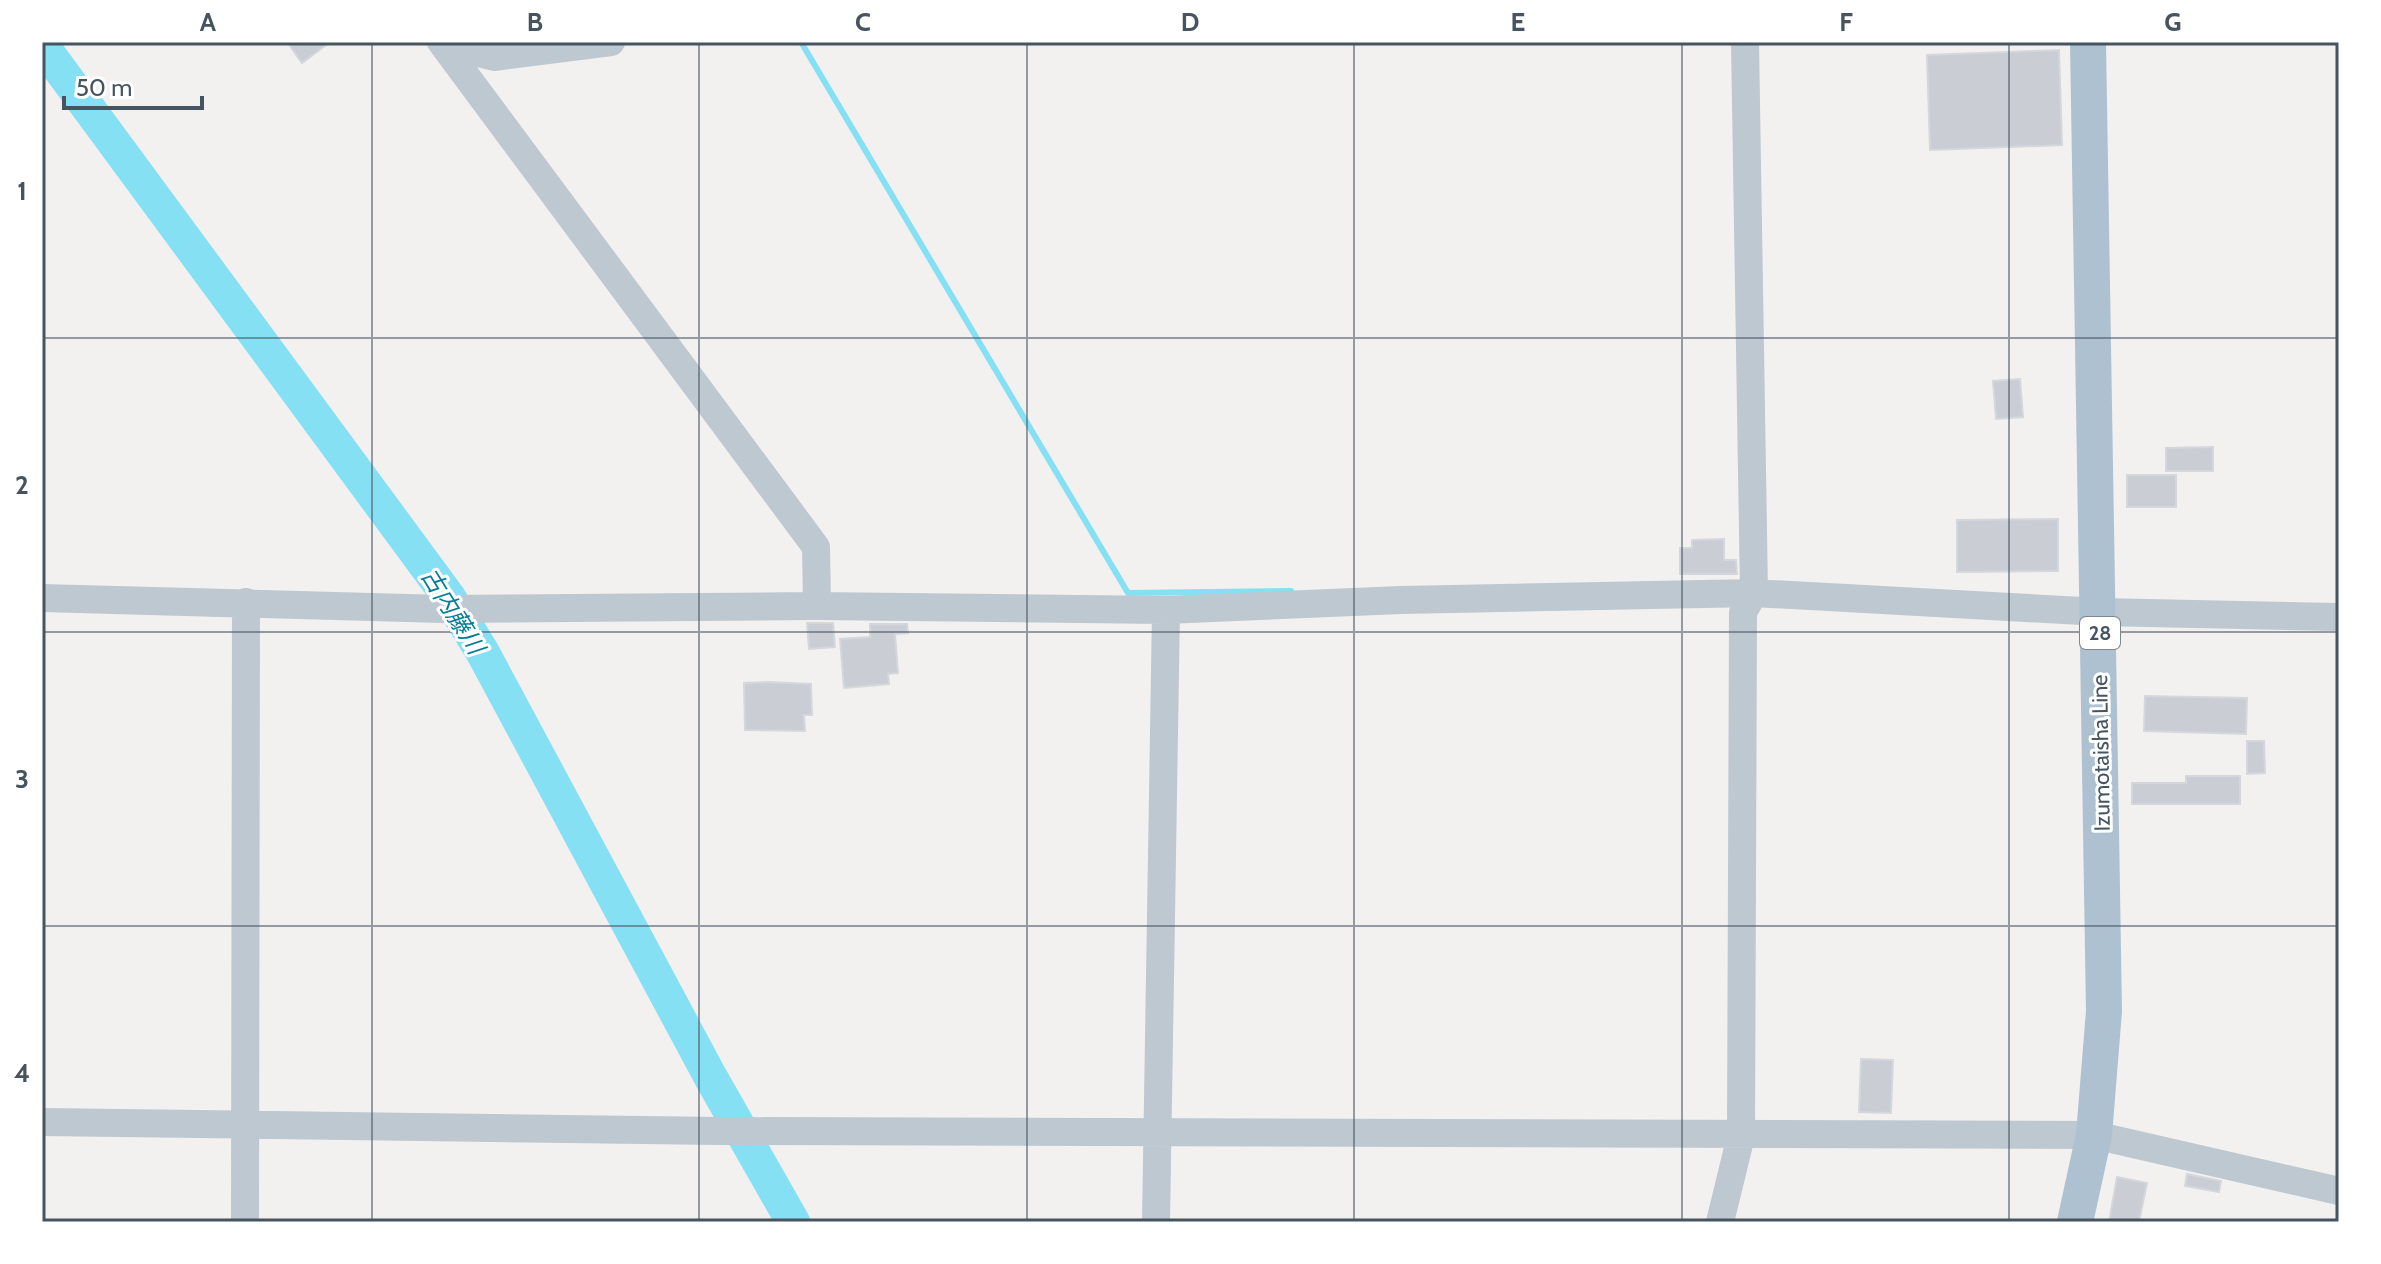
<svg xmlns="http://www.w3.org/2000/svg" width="2381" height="1264" font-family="Cabin,'Noto Sans JP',sans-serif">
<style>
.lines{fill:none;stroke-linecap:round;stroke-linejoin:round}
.stream{stroke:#85e0f4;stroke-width:6}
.river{stroke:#85e0f4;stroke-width:34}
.building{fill:#cacdd3;stroke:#d4d7dc;stroke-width:2}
.minor{stroke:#bdc8d1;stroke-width:28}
.major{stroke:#aec1d1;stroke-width:36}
.grid{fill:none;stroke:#465460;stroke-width:2;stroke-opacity:0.55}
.labels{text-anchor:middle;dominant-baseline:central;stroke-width:6;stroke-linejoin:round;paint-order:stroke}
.shield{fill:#fff;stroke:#7e8790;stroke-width:2}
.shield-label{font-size:20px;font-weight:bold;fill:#465460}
.street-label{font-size:22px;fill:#465460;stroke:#fff}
.water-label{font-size:24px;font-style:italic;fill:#037d97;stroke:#fff}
.neatline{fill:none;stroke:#465460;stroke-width:3}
.grid-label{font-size:26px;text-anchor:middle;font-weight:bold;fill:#465460}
</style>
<rect width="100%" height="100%" fill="#f3f0f0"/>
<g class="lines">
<path class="stream" d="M801,42L1128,593L1291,591"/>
<path class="river" d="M42,45L448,596L483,653L710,1076L793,1222"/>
</g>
<path class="building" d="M287,42H330L302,63Z
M2059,50L2062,145L1930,150L1927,55Z
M2020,379L2023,417L1996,419L1993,381Z
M2213,447V471H2166V448Z
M2127,475H2176V507H2127Z
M2058,519V571L1957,572V520Z
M1724,539V560H1736L1737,574H1680V548H1692V540Z
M807,623H833L835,647L809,649Z
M870,624H907L908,633L895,634L898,673L888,674L889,684L844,688L840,639L870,637Z
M769,682L811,684L812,715H804L805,731L745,730L744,683Z
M2145,696L2247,698L2246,734L2144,731Z
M2247,741H2264L2265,773L2247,774Z
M2186,776H2240V804H2132V783H2186Z
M1861,1059L1893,1060L1891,1113L1859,1112Z
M2187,1174L2221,1181L2219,1192L2185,1186Z
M2117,1177L2147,1183L2139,1222H2109Z"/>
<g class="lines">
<path class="minor" d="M441,42L816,547L817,606
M443,44L494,57L611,42
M42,598L443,609L817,606L1166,610L1401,600L1754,593L2100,612L2339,617
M42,1122L720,1131L2094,1135L2339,1191
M245,1222L246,602
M1156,1222L1166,610
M1720,1222L1741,1136L1743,612L1754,593L1745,42"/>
<path class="major" d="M2075,1222L2094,1135L2104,1011L2088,42"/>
</g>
<path class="grid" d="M372,42V1222M699,42V1222M1027,42V1222M1354,42V1222M1682,42V1222M2009,42V1222M42,338H2339M42,632H2339M42,926H2339"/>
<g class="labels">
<rect class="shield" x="2080" y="617" width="40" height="32" rx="6"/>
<g class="shield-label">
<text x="2100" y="633">28</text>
</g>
<g class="street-label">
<text transform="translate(2101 753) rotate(-91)">Izumotaisha Line</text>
</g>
<g class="water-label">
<text transform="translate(453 611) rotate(58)">古内藤川</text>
</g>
</g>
<rect width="2381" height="1264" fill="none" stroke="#ffffff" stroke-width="88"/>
<path d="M64 96v12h138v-12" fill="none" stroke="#465460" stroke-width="4"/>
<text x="76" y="96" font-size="24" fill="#465460" stroke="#ffffff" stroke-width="6" paint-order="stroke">50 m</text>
<rect x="44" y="44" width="2293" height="1176" class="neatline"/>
<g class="grid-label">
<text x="208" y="31">A</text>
<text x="535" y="31">B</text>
<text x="863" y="31">C</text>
<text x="1190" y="31">D</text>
<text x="1518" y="31">E</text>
<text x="1846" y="31">F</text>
<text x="2173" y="31">G</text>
<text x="22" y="200">1</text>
<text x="22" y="494">2</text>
<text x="22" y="788">3</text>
<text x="22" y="1082">4</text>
</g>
</svg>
